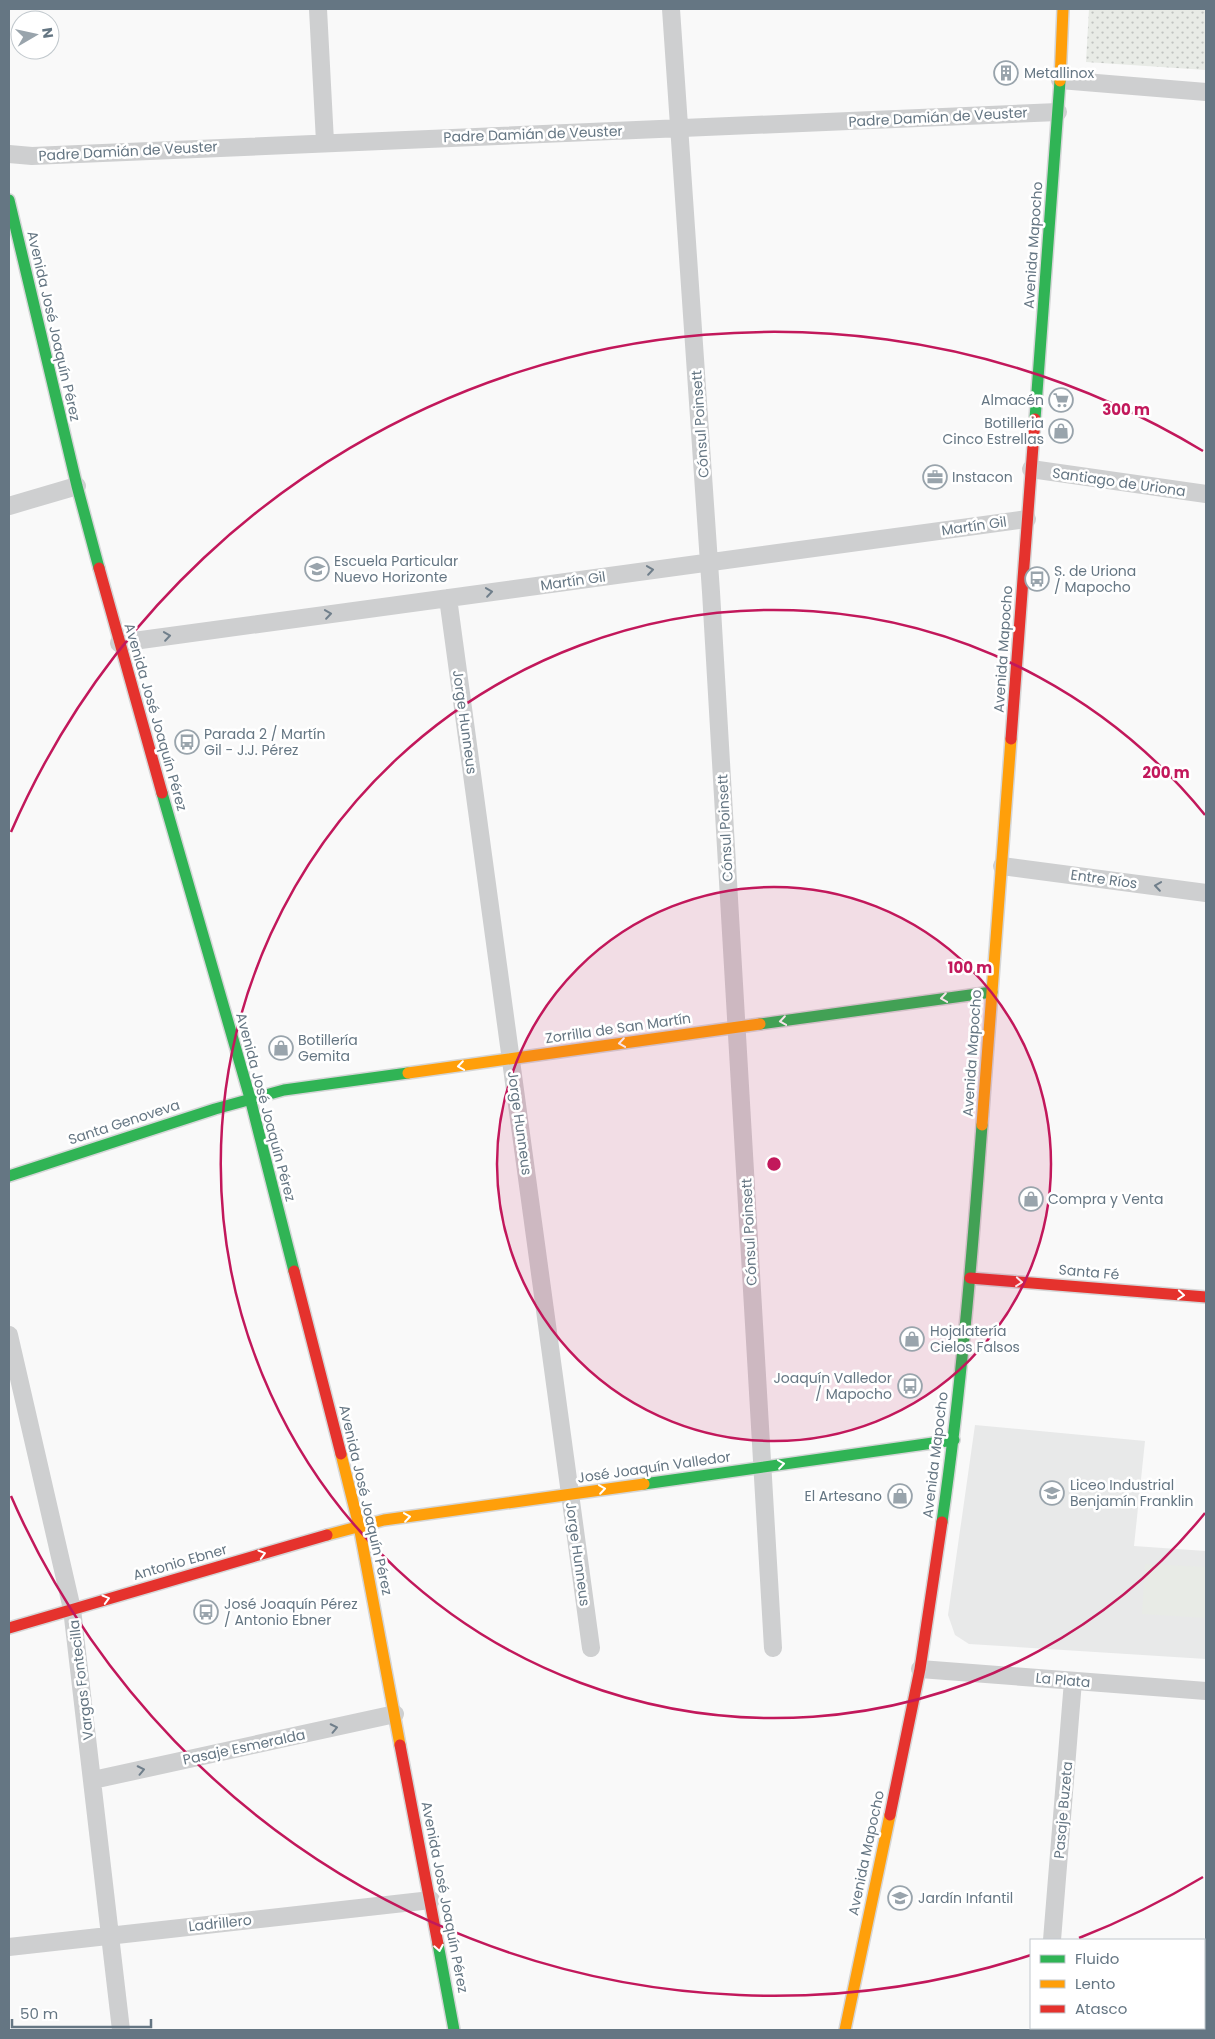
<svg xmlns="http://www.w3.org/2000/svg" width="1215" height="2039" font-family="Poppins,sans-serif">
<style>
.built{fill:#e8e9e9}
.park{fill:url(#park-dots)}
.garden{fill:#e8ebe6}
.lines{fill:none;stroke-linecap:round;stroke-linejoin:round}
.fast-casing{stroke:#d5d6d7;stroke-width:14}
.slow-casing{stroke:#d5d6d7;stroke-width:14}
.jam-casing{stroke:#d5d6d7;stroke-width:14}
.street{stroke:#cecfd0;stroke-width:18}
.fast{stroke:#30b455;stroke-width:11}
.slow{stroke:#ff9f0a;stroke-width:11}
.jam{stroke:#e5322d;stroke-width:11}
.oneway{stroke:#707f8b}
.oneway2{stroke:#fff}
.ring{fill:none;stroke:#c2185b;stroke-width:2.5}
.labels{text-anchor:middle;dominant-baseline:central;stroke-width:5;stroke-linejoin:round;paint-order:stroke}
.poi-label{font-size:14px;fill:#657683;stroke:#fff;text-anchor:start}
.street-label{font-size:14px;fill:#657683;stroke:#fff}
.centre{fill:#c2185b;stroke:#fff;stroke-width:2.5}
.ring-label{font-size:15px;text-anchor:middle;font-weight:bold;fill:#c2185b;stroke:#fff;stroke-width:5;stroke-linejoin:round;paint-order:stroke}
</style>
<defs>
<pattern id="park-dots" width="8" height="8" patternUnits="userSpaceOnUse" patternTransform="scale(1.25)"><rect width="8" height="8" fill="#e8ebe6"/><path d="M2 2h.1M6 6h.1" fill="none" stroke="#c0c3c0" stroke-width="1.8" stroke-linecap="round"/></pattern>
</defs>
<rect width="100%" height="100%" fill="#f9f9f9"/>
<path class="built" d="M975,1425L1145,1441L1134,1546L1206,1551V1659L969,1644L955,1635L948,1615Z"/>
<path class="park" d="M1089,9H1206V70L1086,62Z"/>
<path class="garden" d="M1145,1564L1206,1567V1618L1142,1614Z"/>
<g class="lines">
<g class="fast-casing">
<path id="fast" d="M9,200L77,486L99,568
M1035,419L1060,81
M162,793L250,1098L294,1271
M760,1024L992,992
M9,1176L215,1109L284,1090L408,1073
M644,1484L954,1440
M942,1522C961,1390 972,1258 982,1125
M438,1944L454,2030"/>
</g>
<g class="slow-casing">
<path id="slow" d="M1060,81L1063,9
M408,1073L760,1024
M982,1125L1011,739
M341,1454L359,1526L400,1745
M327,1535L384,1520L644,1484
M845,2030L890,1815"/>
</g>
<g class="jam-casing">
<path id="jam" d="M99,568L162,793
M1011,739L1035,419
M294,1271L341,1454
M970,1278L1206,1297
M9,1628L327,1535
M400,1745L438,1944
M890,1815L920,1669L942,1522"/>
</g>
<path class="street" d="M318,9L325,142
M671,9L711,592L773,1648
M1060,80L1206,92
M9,154L32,156L1058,112
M1031,469L1206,494
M9,506L77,486
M448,598L591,1648
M119,643L1027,519
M1002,866L1206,893
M9,1335L72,1609L121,2030
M920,1669L1206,1691
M93,1780L395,1714
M1052,1940L1073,1681
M9,1947L431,1900
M1045,2030V2028"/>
<use href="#fast" class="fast"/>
<use href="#slow" class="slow"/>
<use href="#jam" class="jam"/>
</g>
<defs><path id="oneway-chevron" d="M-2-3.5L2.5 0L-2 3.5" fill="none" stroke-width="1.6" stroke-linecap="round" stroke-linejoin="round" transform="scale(1.25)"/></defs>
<g class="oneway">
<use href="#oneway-chevron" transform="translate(650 570) rotate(-8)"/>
<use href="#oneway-chevron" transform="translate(489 592) rotate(-8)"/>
<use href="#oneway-chevron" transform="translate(328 614) rotate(-8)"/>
<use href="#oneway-chevron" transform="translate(167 636) rotate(-8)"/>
<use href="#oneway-chevron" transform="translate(1158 886) rotate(-172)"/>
<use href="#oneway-chevron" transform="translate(334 1728) rotate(-12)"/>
<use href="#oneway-chevron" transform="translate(141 1770) rotate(-12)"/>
</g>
<g class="oneway2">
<use href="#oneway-chevron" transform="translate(944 998) rotate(172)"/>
<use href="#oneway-chevron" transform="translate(783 1021) rotate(172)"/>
<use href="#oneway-chevron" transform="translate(622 1043) rotate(172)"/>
<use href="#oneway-chevron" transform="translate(461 1066) rotate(172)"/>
<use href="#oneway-chevron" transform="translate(1019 1282) rotate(5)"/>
<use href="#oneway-chevron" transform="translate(1181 1295) rotate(5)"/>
<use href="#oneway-chevron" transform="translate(781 1464) rotate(-8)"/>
<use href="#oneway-chevron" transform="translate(602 1489) rotate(-8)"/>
<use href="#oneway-chevron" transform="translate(407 1517) rotate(-8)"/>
<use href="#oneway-chevron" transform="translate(262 1554) rotate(-16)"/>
<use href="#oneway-chevron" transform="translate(106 1599) rotate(-16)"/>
<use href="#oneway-chevron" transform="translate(439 1948) rotate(80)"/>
</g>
<circle cx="774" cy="1164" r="277" fill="#c2185b" fill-opacity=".12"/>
<g class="ring">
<circle cx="774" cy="1164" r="277"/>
<path d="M1205 1513A554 554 0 1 1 1205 815"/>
<path d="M1203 1877A832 832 0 0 1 1079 1938M1031 1955A832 832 0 0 1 11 1496M11 832A832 832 0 0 1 1203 451"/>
</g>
<defs>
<g id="building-ring" transform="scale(1.25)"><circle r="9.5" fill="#fff" stroke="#99a4ac" stroke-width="1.5"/><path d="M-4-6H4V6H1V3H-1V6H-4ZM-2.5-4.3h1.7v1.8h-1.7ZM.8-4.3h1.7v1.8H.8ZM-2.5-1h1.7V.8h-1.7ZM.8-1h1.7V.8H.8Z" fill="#99a4ac"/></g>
<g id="supermarket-ring" transform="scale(1.25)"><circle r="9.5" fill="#fff" stroke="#99a4ac" stroke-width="1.5"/><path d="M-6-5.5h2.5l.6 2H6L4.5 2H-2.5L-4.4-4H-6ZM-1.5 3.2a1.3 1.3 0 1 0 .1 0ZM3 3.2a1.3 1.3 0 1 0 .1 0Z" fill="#99a4ac"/></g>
<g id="shop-ring" transform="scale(1.25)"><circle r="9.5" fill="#fff" stroke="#99a4ac" stroke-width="1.5"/><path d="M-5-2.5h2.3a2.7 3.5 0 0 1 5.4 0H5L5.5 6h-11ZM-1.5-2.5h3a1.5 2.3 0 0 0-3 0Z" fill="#99a4ac"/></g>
<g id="office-ring" transform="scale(1.25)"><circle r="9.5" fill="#fff" stroke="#99a4ac" stroke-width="1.5"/><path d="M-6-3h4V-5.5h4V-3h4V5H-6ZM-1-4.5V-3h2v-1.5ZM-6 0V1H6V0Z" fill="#99a4ac"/></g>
<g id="school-ring" transform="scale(1.25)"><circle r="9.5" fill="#fff" stroke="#99a4ac" stroke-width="1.5"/><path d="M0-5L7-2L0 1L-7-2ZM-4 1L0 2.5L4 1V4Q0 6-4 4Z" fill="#99a4ac"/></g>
<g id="bus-ring" transform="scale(1.25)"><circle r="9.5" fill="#fff" stroke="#99a4ac" stroke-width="1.5"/><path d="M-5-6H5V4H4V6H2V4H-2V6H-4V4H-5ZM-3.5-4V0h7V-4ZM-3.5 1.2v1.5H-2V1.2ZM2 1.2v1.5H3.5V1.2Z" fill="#99a4ac"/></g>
</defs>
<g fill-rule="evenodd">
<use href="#building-ring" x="1006" y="73"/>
<use href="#supermarket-ring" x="1061" y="400"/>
<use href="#shop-ring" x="1061" y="431"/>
<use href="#office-ring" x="935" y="477"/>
<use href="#school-ring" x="317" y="569"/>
<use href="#bus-ring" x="1037" y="579"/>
<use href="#bus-ring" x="187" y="742"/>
<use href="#shop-ring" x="281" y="1048"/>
<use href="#shop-ring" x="1031" y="1199"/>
<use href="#shop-ring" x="912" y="1339"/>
<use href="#bus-ring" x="910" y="1386"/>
<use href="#school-ring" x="1052" y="1493"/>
<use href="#shop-ring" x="900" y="1496"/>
<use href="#bus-ring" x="206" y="1612"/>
<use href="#school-ring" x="900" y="1898"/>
</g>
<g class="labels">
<g class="poi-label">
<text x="1024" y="73">Metallinox</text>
<text x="1044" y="400" text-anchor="end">Almacén</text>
<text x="1044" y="423" text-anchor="end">Botilleria<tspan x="1044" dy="16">Cinco Estrellas</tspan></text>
<text x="952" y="477">Instacon</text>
<text x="334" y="561">Escuela Particular<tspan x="334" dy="16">Nuevo Horizonte</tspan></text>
<text x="1054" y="571">S. de Uriona<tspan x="1054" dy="16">/ Mapocho</tspan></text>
<text x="204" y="734">Parada 2 / Martín<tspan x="204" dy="16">Gil - J.J. Pérez</tspan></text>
<text x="298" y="1040">Botillería<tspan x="298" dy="16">Gemita</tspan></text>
<text x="1048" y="1199">Compra y Venta</text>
<text x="930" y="1331">Hojalatería<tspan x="930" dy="16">Cielos Falsos</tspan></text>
<text x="892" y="1378" text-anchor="end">Joaquín Valledor<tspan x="892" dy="16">/ Mapocho</tspan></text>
<text x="1070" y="1485">Liceo Industrial<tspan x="1070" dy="16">Benjamín Franklin</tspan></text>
<text x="882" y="1496" text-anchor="end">El Artesano</text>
<text x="224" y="1604">José Joaquín Pérez<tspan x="224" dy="16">/ Antonio Ebner</tspan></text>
<text x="918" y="1898">Jardín Infantil</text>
</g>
<g class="street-label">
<text transform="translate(938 117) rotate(-3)">Padre Damián de Veuster</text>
<text transform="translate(533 134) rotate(-2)">Padre Damián de Veuster</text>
<text transform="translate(128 151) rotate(-3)">Padre Damián de Veuster</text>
<text transform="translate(1033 245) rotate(-86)">Avenida Mapocho</text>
<text transform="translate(54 326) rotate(77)">Avenida José Joaquín Pérez</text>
<text transform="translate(700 424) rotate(-94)">Cónsul Poinsett</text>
<text transform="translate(1119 482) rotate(8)">Santiago de Uriona</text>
<text transform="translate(974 526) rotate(-8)">Martín Gil</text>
<text transform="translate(573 581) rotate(-8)">Martín Gil</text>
<text transform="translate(1003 649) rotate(-86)">Avenida Mapocho</text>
<text transform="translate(156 717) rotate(74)">Avenida José Joaquín Pérez</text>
<text transform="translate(465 722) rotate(82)">Jorge Hunneus</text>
<text transform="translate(725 828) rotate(-93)">Cónsul Poinsett</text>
<text transform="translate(1104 879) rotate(8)">Entre Ríos</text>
<text transform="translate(618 1028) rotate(-8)">Zorrilla de San Martín</text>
<text transform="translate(972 1053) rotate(-86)">Avenida Mapocho</text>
<text transform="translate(266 1107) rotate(75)">Avenida José Joaquín Pérez</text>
<text transform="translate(124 1122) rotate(-18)">Santa Genoveva</text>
<text transform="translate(520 1123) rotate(82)">Jorge Hunneus</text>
<text transform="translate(749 1232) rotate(-93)">Cónsul Poinsett</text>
<text transform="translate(1089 1272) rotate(5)">Santa Fé</text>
<text transform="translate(935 1455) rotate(-83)">Avenida Mapocho</text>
<text transform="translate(654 1467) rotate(-8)">José Joaquín Valledor</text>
<text transform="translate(366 1500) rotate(77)">Avenida José Joaquín Pérez</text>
<text transform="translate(578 1554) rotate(82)">Jorge Hunneus</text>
<text transform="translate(180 1562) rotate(-16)">Antonio Ebner</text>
<text transform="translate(81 1680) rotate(-97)">Vargas Fontecilla</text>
<text transform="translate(1063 1680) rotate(5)">La Plata</text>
<text transform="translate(244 1747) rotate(-12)">Pasaje Esmeralda</text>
<text transform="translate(1063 1810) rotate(-85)">Pasaje Buzeta</text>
<text transform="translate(866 1853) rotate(-78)">Avenida Mapocho</text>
<text transform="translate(445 1897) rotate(79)">Avenida José Joaquín Pérez</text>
<text transform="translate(220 1923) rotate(-6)">Ladrillero</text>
</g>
</g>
<circle cx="774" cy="1164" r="8" class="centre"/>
<g class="ring-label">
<text x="1126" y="415">300 m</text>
<text x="1166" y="778">200 m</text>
<text x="970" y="973">100 m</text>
</g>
<rect width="1215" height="2039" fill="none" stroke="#657683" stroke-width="20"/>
<rect x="1030" y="1939" width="175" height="90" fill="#ffffff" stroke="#c1c8cd"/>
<rect x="1040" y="1955" width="25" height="8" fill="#30b455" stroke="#c1c8cd"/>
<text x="1075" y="1964" font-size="15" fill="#657683">Fluido</text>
<rect x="1040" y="1980" width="25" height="8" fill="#ff9f0a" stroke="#c1c8cd"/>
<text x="1075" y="1989" font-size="15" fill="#657683">Lento</text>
<rect x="1040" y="2005" width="25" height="8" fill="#e5322d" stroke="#c1c8cd"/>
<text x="1075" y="2014" font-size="15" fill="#657683">Atasco</text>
<g transform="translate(35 35) rotate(81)"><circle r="24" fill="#ffffff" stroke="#c1c8cd"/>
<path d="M0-4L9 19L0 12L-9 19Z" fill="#99a4ac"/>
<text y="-8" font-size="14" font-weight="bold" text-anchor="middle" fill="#657683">N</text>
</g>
<path d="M12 2019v8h139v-8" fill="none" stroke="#657683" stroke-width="2.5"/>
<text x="20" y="2019" font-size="15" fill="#657683" stroke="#ffffff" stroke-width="4" paint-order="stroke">50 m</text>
</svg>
